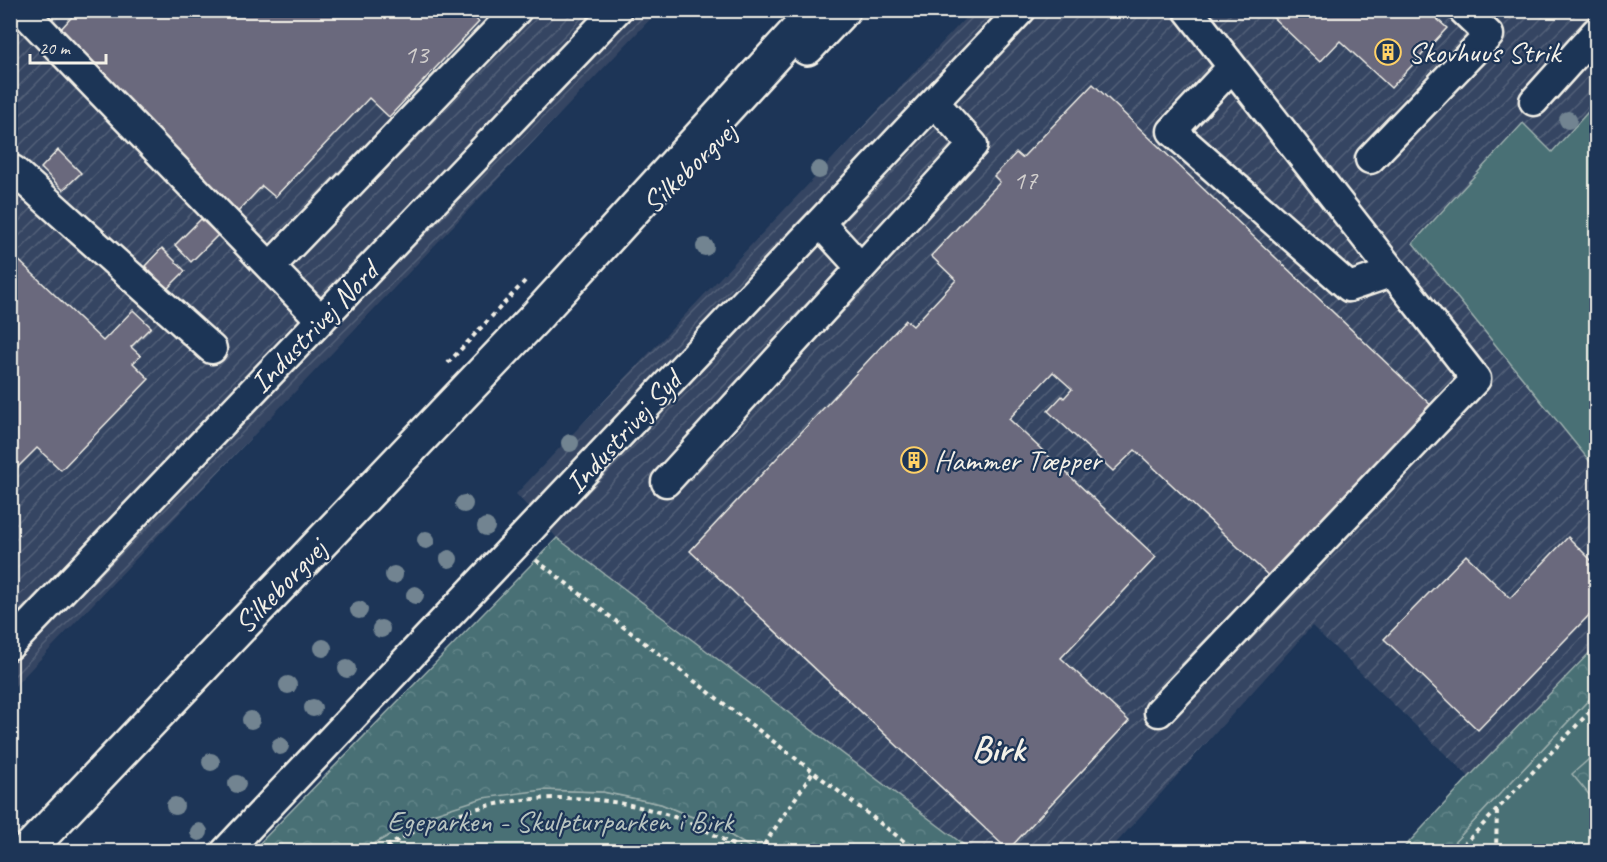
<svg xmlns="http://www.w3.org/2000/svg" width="1607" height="862" font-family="Caveat,sans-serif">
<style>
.industrial{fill:url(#industrial-furrows)}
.green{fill:#487075;stroke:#9eb0ae;stroke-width:1.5}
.forest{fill:url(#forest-crowns);stroke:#9eb0ae;stroke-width:1.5}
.building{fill:#6a697d;stroke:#f4f1e8;stroke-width:1.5}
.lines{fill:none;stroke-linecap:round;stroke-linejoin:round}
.minor-casing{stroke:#f4f1e8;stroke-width:33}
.major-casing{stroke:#f4f1e8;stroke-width:38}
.path{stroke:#f4f1e8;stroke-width:4;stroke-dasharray:4.5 4.5;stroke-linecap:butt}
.minor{stroke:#1d3557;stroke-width:28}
.major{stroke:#1d3557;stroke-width:33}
.tree{fill:#728491}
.labels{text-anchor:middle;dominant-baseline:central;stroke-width:4.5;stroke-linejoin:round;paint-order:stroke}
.number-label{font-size:27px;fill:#d2cfcd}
.poi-label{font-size:30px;fill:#f4f1e8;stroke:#1d3557;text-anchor:start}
.street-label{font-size:30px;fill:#f4f1e8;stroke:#1d3557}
.park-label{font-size:30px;fill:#b8c4c0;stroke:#1d3557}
.district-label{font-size:36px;font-weight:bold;fill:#f4f1e8;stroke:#1d3557}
</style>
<defs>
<pattern id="industrial-furrows" width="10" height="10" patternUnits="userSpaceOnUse" patternTransform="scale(1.5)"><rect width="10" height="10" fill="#344562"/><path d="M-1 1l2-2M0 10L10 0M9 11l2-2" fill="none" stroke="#526078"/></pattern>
<pattern id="forest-crowns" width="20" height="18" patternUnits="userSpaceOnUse" patternTransform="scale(1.5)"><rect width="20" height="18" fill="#487075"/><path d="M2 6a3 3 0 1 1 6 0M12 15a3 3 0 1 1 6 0" fill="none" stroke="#638589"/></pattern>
</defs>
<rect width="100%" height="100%" fill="#1d3557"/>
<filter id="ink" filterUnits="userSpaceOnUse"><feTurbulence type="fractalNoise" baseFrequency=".0167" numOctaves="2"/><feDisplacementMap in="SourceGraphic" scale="12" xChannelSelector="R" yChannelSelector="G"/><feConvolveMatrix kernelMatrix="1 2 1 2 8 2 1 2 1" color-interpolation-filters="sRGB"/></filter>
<g filter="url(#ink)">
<path class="industrial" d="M11,11H658L11,690Z
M972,11H1596V103L1552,152L1523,124L1413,243L1596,469V646L1469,777L1312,626L1109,851H972L557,538L516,494Z"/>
<path class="green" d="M1596,103V469L1413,243L1523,123L1552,152Z
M1596,692V851H1446Z
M543,790L603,792L661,804L717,827L756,851L364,852C395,827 444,808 482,798C502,793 523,792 543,790Z"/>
<path class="forest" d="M557,538L972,851H756L717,827L661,804L603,792L543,790L483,798L426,816L373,844L363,851H252Z
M1596,646V692L1446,851H1401L1469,777Z
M1596,753V803L1572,774Z"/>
<path class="building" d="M78,10H467L479,22L389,117L369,98L275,197L262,186L235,215L51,40Z
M1265,10H1427L1447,28L1391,88L1340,41L1320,62Z
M1093,84L1436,410L1274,581L1135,450L1113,471L1048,411L1062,396L1064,398L1072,389L1053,372L1009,419L1156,557L1061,658L1129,721L1008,850L690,551L906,320L913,326L956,280L931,256L1000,182L994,176L1016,153L1022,158Z
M58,150L81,173L63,190L41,168Z
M201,219L218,235L191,262L175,245Z
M162,248L185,271L167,289L145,266Z
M10,252L103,341L133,310L151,327L131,347L141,356L133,363L149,379L61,470L37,448L10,475Z
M1568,537L1596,565V608L1478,730L1384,639L1466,555L1510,598Z"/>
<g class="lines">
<g class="minor-casing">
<path id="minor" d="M22,10L270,267
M1232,67L1172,131L1349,287L1393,272
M1534,101L1596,32
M1370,159L1489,35L1463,10
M10,170H13L212,349
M820,223L861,268
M321,320L270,267L517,10
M666,482L973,145L934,102
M10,645L617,10
M1159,712L1476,379L1188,10
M225,852L1021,10"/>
</g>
<g class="major-casing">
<path id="major" d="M807,48L843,10
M26,852L533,320L816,10"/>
</g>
<path class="path" d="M448,363L525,281
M536,560L918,852
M379,852C469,792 583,783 683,820C702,827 719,838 737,847L743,852
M759,852L813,772
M1457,852L1596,705
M1496,852L1497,810"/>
<use href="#minor" class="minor"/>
<use href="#major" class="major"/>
</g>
<g class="tree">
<circle cx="1568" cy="120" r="9"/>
<circle cx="819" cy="170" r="9"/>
<circle cx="705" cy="247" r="9"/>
<circle cx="570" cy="443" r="9"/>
<circle cx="464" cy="504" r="9"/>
<circle cx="486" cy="527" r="9"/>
<circle cx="426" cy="540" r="9"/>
<circle cx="449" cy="559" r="9"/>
<circle cx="394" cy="575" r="9"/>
<circle cx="415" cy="595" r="9"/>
<circle cx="359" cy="610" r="9"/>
<circle cx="381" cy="629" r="9"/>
<circle cx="323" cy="648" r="9"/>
<circle cx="347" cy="669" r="9"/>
<circle cx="288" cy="685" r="9"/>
<circle cx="313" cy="708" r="9"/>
<circle cx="251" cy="720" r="9"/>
<circle cx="280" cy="746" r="9"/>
<circle cx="211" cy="762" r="9"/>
<circle cx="237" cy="784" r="9"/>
<circle cx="175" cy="806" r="9"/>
<circle cx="199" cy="832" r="9"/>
</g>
</g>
<defs>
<g id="building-ring" transform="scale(1.35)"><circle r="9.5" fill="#1d3557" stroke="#ffd166" stroke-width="1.5"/><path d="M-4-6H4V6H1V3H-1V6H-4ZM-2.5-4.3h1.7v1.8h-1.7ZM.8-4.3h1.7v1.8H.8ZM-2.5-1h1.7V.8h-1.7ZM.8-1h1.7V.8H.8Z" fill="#ffd166"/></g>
</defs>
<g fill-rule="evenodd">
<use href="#building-ring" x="1388" y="52"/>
<use href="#building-ring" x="914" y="460"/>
</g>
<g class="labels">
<g class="number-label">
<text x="416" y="54">13</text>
<text x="1025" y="180">17</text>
</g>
<g class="poi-label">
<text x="1408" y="52">Skovhuus Strik</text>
<text x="934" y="460">Hammer Tæpper</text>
</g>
<g class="street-label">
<text transform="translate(689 167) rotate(-44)">Silkeborgvej</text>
<text transform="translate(314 327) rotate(-46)">Industrivej Nord</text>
<text transform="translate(623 432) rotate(-47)">Industrivej Syd</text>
<text transform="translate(280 586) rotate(-46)">Silkeborgvej</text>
</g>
<g class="park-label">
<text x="560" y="821">Egeparken - Skulpturparken i Birk</text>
</g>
<g class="district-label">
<text x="998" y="749">Birk</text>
</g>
</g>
<rect width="1607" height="862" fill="none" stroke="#1d3557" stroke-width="36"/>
<rect x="18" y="18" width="1571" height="826" fill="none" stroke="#f4f1e8" stroke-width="2" filter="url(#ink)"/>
<path d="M30 54v9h76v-9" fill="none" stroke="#f4f1e8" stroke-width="3"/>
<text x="39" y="54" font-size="18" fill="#f4f1e8" stroke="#1d3557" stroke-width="4.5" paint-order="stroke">20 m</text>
</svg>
